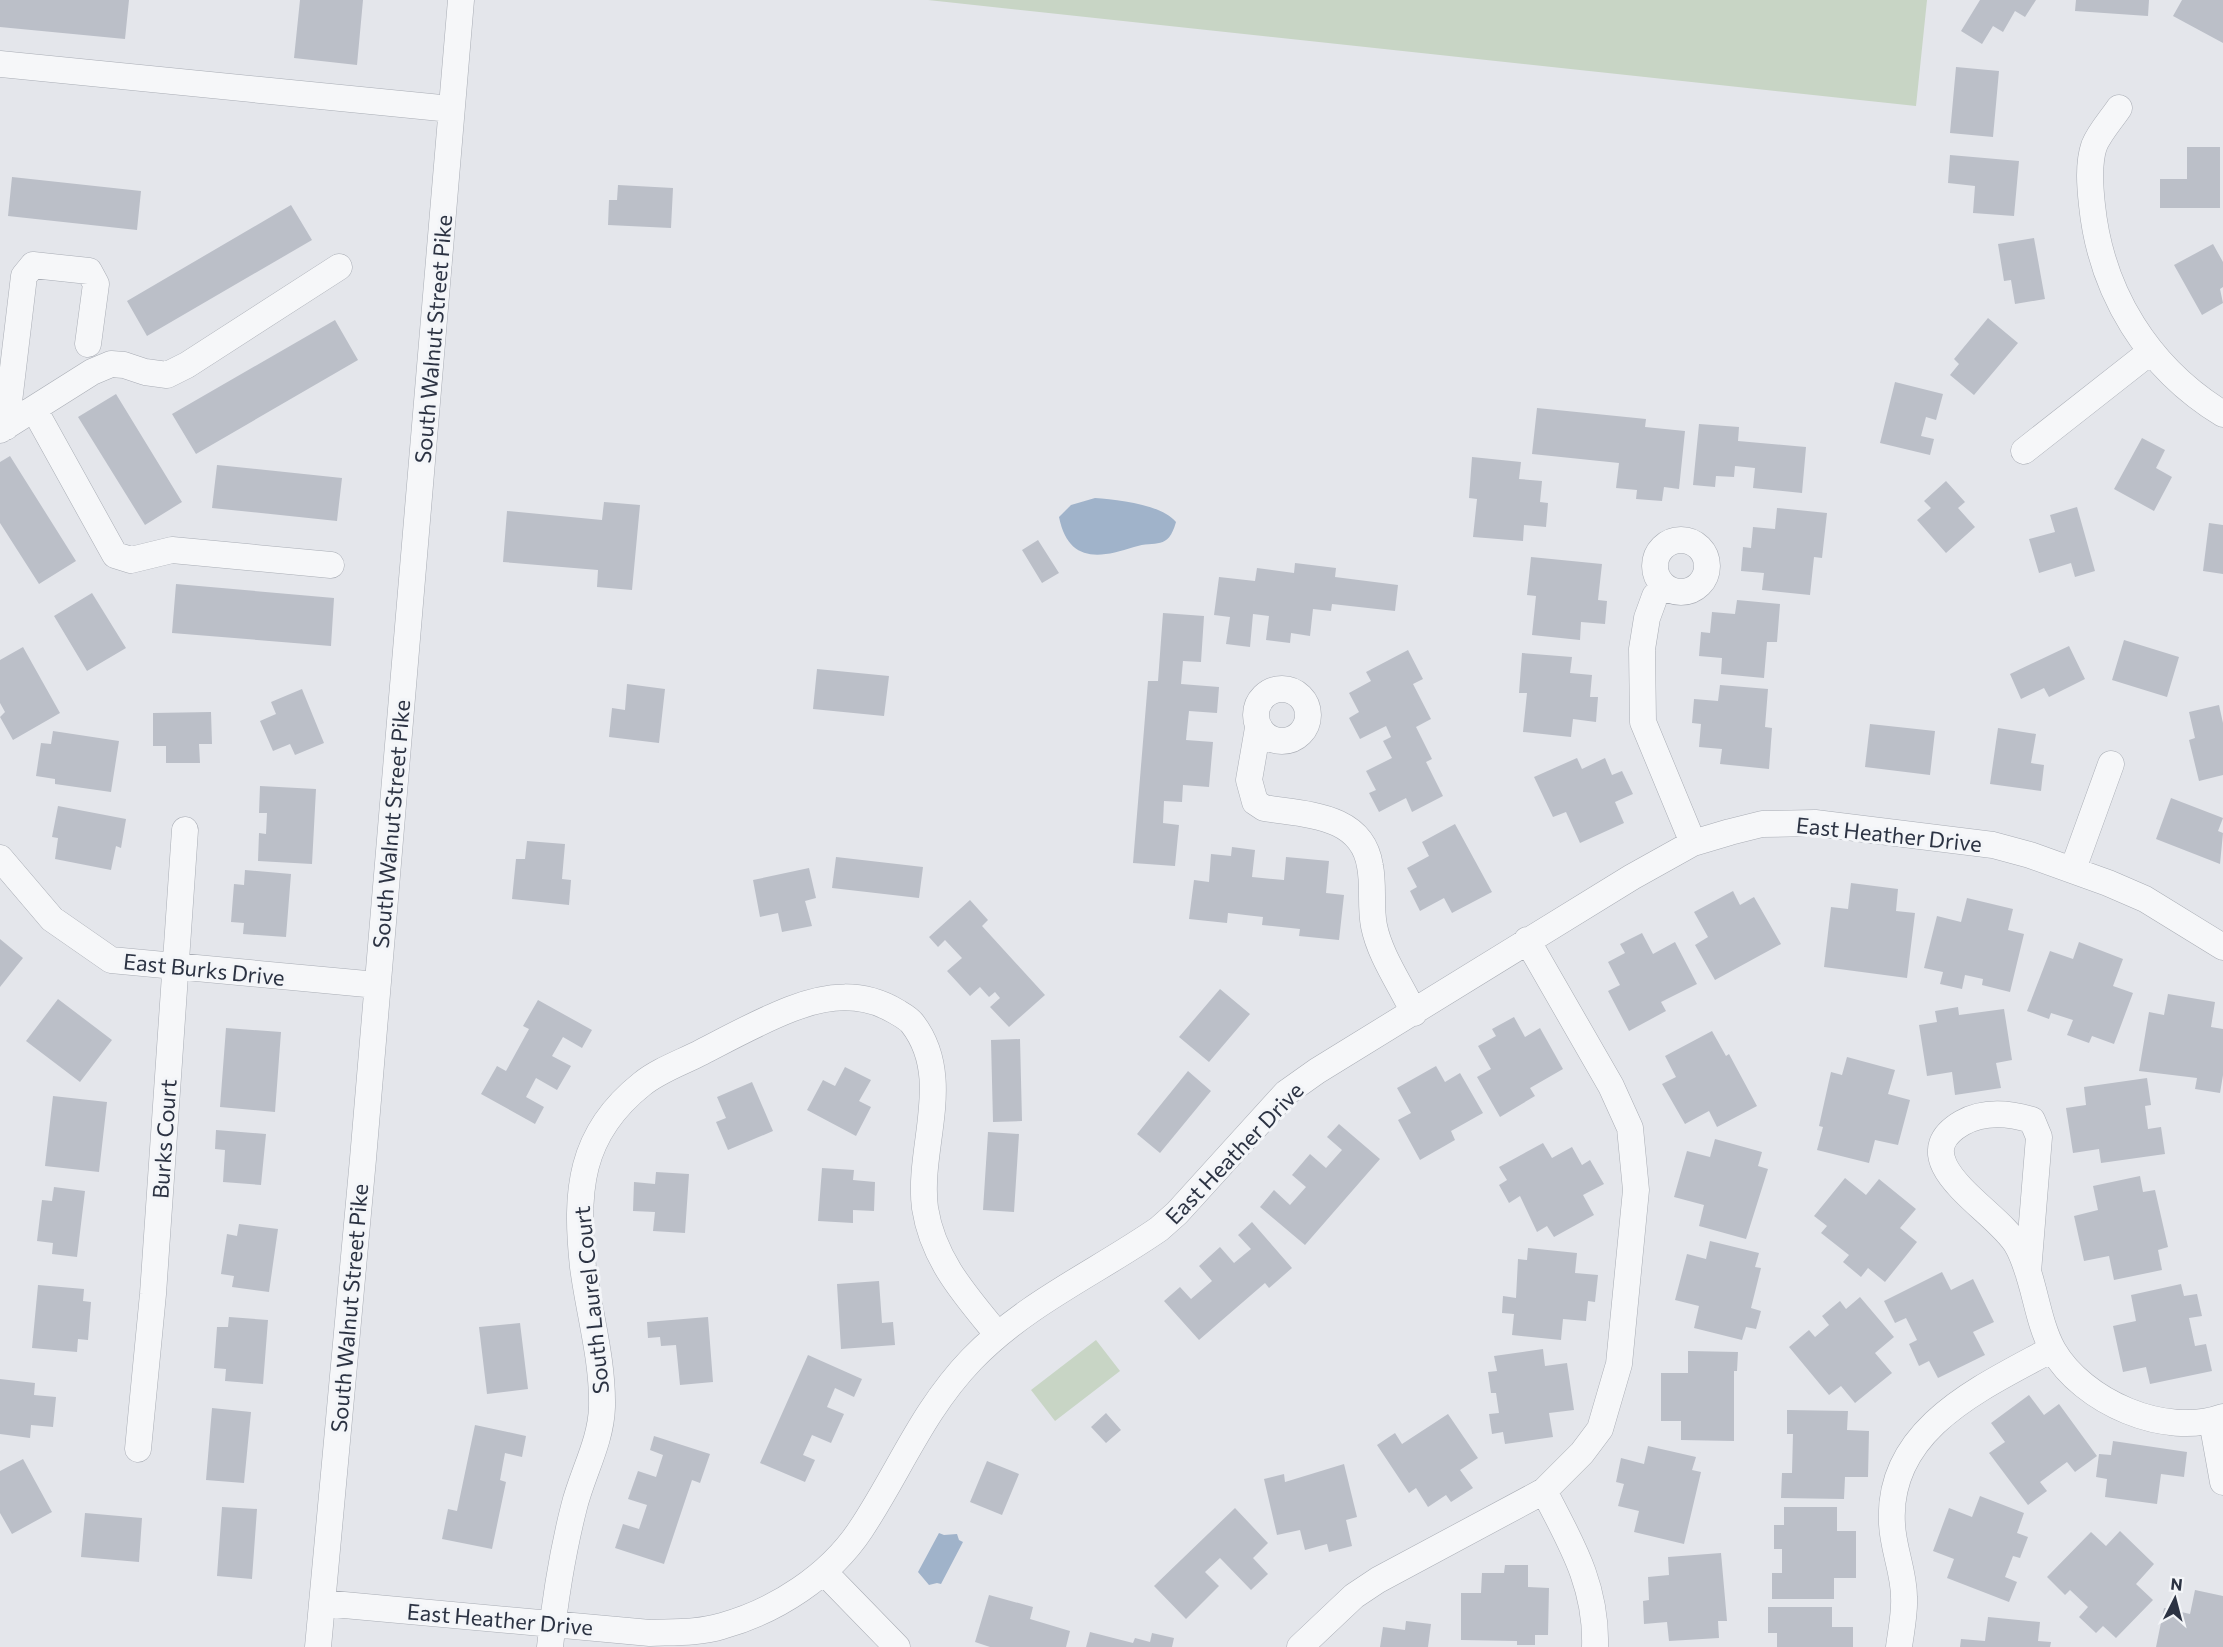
<svg xmlns="http://www.w3.org/2000/svg" width="2223" height="1647" font-family="Commissioner,sans-serif">
<style>
.green{fill:#c8d5c5}
.water{fill:#a0b3ca}
.building{fill:#bbbfc8}
.lines{fill:none;stroke-linecap:round;stroke-linejoin:round}
.minor-casing{stroke:#a9adb5;stroke-width:27}
.minor{stroke:#f6f7f9;stroke-width:26}
.labels{text-anchor:middle;dominant-baseline:central;stroke-width:6;stroke-linejoin:round;paint-order:stroke}
.street-label{font-size:22px;fill:#2c3343;stroke:#f3f5f8}
</style>
<rect width="100%" height="100%" fill="#e4e6eb"/>
<path class="green" d="M928,0H1927L1916,106Z
M1096,1340L1120,1371L1055,1421L1031,1390Z"/>
<path class="water" d="M1095,498C1118,500 1161,504 1176,522C1168,551 1156,540 1134,547C1098,559 1068,562 1059,517L1071,505Z
M939,1533L944,1535L957,1534L959,1540L963,1542L941,1584L937,1583L929,1585L918,1572Z"/>
<path class="building" d="M0,0H129L125,39L0,27Z
M300,0H363L357,65L294,58Z
M1980,0H2036L2025,17L2015,11L2003,32L1993,26L1982,44L1961,31Z
M2076,0H2149L2148,16L2075,11Z
M2182,0H2223V43L2173,16Z
M1956,67L1999,71L1993,137L1950,133Z
M2187,147H2220V208H2160V179H2187Z
M1950,155L2019,161L2014,216L1973,213L1975,186L1948,183Z
M12,177L141,191L137,230L8,216Z
M618,185L673,188L671,228L608,225L609,200H617Z
M291,205L312,240L147,336L127,301Z
M2034,238L2045,299L2015,304L2011,280L2004,281L1998,244Z
M2213,244L2223,262V287L2220,289L2223,303L2202,315L2174,265Z
M1988,318L2018,343L1974,395L1950,375L1959,364L1954,359Z
M335,320L358,360L196,454L172,414Z
M1895,382L1943,394L1936,420L1926,417L1921,436L1934,439L1930,455L1880,443Z
M116,394L182,502L145,525L78,417Z
M1537,408L1646,419L1645,427L1685,431L1679,489L1664,487L1662,501L1636,499L1637,490L1616,488L1619,463L1532,454Z
M1699,424L1739,427L1738,441L1806,447L1802,493L1753,488L1755,468L1735,466L1734,477L1716,476L1715,487L1693,485Z
M2142,438L2165,450L2156,468L2172,477L2154,511L2114,489Z
M10,456L76,561L39,584L0,523V462Z
M1472,457L1521,462L1519,479L1542,481L1540,502L1548,503L1546,527L1524,525L1523,541L1473,537L1477,499L1469,498Z
M217,465L342,478L337,521L212,508Z
M1946,481L1965,502L1958,508L1975,527L1946,553L1917,520L1931,508L1924,501Z
M604,502L640,505L632,590L597,587L598,570L503,562L507,511L602,520Z
M2077,507L2095,571L2075,577L2071,563L2039,573L2029,539L2055,532L2050,515Z
M1777,508L1827,513L1822,558L1814,557L1810,595L1762,590L1764,573L1741,571L1743,547L1751,548L1753,527L1775,529Z
M2209,523L2223,525V574L2203,571Z
M1038,540L1059,573L1042,583L1022,550Z
M1531,557L1602,564L1598,600L1607,601L1605,624L1581,622L1580,640L1532,635L1536,596L1527,595Z
M1295,563L1336,568L1335,577L1398,585L1395,611L1332,604L1331,611L1313,609L1310,636L1291,633L1290,643L1266,640L1269,616L1253,614L1250,647L1226,644L1230,617L1214,615L1219,577L1255,581L1257,568L1294,573Z
M176,584L334,598L331,646L172,633Z
M92,593L126,648L87,671L54,616Z
M1737,600L1780,604L1777,642H1767L1764,678L1721,674L1722,658L1699,656L1701,632L1710,633L1712,612L1735,614Z
M1163,613L1204,616L1201,662L1183,661L1181,684L1219,687L1217,713L1189,711L1186,740L1213,742L1209,787L1183,785L1182,802L1164,801L1163,823L1179,825L1175,866L1133,863L1148,681H1158Z
M2124,640L2179,657L2167,697L2112,680Z
M2069,646L2085,679L2049,697L2044,688L2021,699L2010,674Z
M23,647L60,713L13,740L0,717L5,712L0,703V660Z
M1408,650L1423,679L1413,684L1431,719L1416,727L1432,759L1426,762L1443,796L1412,812L1406,798L1379,812L1369,793L1376,790L1366,771L1392,758L1383,741L1391,737L1386,726L1360,739L1349,718L1359,712L1349,693L1371,681L1366,672Z
M1522,653L1572,657L1570,673L1592,675L1590,697H1598L1596,722L1573,719L1571,737L1523,732L1527,693H1519Z
M817,669L889,676L884,716L813,709Z
M627,684L665,689L659,743L609,737L612,708L625,710Z
M1720,685L1768,689L1765,727L1772,728L1769,769L1720,764L1722,749L1699,747L1701,724L1692,723L1694,699L1718,701Z
M302,689L324,743L295,755L290,744L273,751L260,721L276,714L271,702Z
M2219,705L2223,723V775L2199,781L2189,740L2195,738L2189,712Z
M211,712L212,744H199L200,763H166V746H153V713Z
M1870,724L1935,731L1930,775L1865,767Z
M1998,728L2036,734L2031,763L2044,765L2041,791L1990,784Z
M53,731L119,741L111,792L55,784V779L36,776L41,743L51,744Z
M1577,758L1582,769L1605,758L1612,775L1622,771L1633,794L1615,802L1624,823L1580,843L1566,812L1553,817L1534,777Z
M260,786L316,789L312,864L258,861L259,833L266,834L267,813H259Z
M2171,798L2223,818L2218,831L2223,833L2220,864L2156,839Z
M58,806L126,819L121,848L116,846L111,870L55,859L58,838L52,837Z
M1455,824L1492,892L1452,913L1444,898L1420,911L1410,891L1417,887L1407,868L1429,856L1422,842Z
M527,841L565,844L562,879L571,880L569,905L512,899L516,859H525Z
M1232,847L1255,850L1252,877L1284,880L1286,857L1329,861L1326,893L1344,895L1339,940L1299,936L1300,929L1262,925L1263,917L1228,913L1227,923L1189,919L1194,880L1209,882L1211,854L1231,856Z
M836,857L923,867L919,898L832,888Z
M809,868L816,898L805,901L812,926L782,932L778,913L760,917L753,880Z
M245,870L291,874L286,937L243,934L244,923L231,922L234,884L244,885Z
M1851,883L1898,889L1896,911L1915,913L1907,978L1824,967L1831,907L1848,909Z
M1733,891L1740,905L1754,897L1781,944L1715,980L1695,945L1708,937L1694,912Z
M1967,898L2013,909L2008,930L2024,934L2010,992L1982,985L1983,979L1965,975L1962,989L1940,984L1943,972L1924,968L1937,916L1961,922Z
M970,900L988,920L982,926L1045,995L1009,1027L990,1007L1000,998L995,992L989,997L980,987L970,996L947,971L962,958L945,940L938,947L929,937Z
M1642,933L1653,954L1675,942L1697,984L1661,1002L1666,1011L1629,1031L1608,991L1620,985L1608,962L1625,953L1620,944Z
M0,939L23,958L0,987Z
M2079,942L2123,959L2113,986L2133,993L2114,1044L2092,1036L2089,1043L2067,1035L2073,1020L2051,1013L2049,1019L2027,1011L2050,951L2073,959Z
M1220,989L1250,1014L1209,1062L1179,1037Z
M2168,994L2215,1002L2211,1027L2223,1029V1075L2220,1093L2195,1089L2197,1078L2139,1071L2149,1012L2164,1015Z
M58,999L112,1040L80,1082L26,1041Z
M538,1000L592,1030L582,1048L563,1037L552,1056L571,1066L557,1090L536,1078L526,1097L544,1107L535,1124L481,1094L497,1066L506,1071L529,1029L523,1026Z
M1958,1007L1959,1015L2004,1009L2012,1060L1996,1063L2001,1088L1955,1095L1952,1072L1927,1076L1919,1025L1937,1022L1935,1011Z
M1514,1017L1525,1037L1540,1028L1563,1069L1530,1088L1535,1096L1500,1117L1477,1077L1491,1069L1478,1046L1496,1036L1492,1029Z
M226,1028L281,1032L275,1112L220,1107Z
M1712,1031L1726,1056L1729,1054L1757,1106L1717,1127L1709,1111L1685,1124L1662,1084L1676,1077L1665,1056Z
M1020,1039L1022,1121L993,1122L991,1040Z
M1847,1057L1895,1070L1888,1094L1910,1100L1898,1145L1875,1140L1869,1163L1817,1150L1823,1127L1819,1126L1831,1072L1842,1075Z
M1436,1066L1445,1082L1460,1073L1483,1113L1451,1131L1455,1140L1420,1160L1398,1120L1411,1113L1397,1088Z
M845,1067L871,1080L859,1101L871,1107L856,1136L807,1110L823,1080L835,1086Z
M1188,1071L1211,1091L1160,1153L1137,1134Z
M2147,1078L2151,1105L2145,1106L2148,1129L2161,1127L2165,1154L2101,1163L2099,1149L2073,1153L2066,1108L2086,1105L2084,1087Z
M752,1082L773,1131L728,1150L716,1122L726,1118L717,1097Z
M53,1096L107,1102L99,1172L45,1166Z
M1339,1124L1380,1159L1305,1245L1260,1207L1274,1190L1290,1205L1306,1187L1292,1175L1310,1154L1326,1168L1342,1150L1327,1137Z
M216,1130L266,1134L261,1185L223,1182L225,1150L215,1149Z
M988,1132L1019,1134L1014,1212L983,1210Z
M1715,1139L1762,1152L1758,1166L1768,1169L1746,1239L1699,1226L1704,1205L1674,1197L1687,1151L1710,1157Z
M1543,1143L1552,1158L1572,1147L1582,1165L1590,1160L1604,1184L1583,1195L1594,1215L1554,1237L1547,1226L1537,1232L1520,1196L1509,1203L1499,1185L1507,1180L1499,1167Z
M822,1168L854,1170L853,1180L875,1182L874,1211L853,1210V1223L818,1221Z
M656,1172L689,1174L685,1233L653,1231L655,1212L633,1211L634,1182L655,1184Z
M2140,1176L2143,1192L2155,1190L2168,1247L2158,1250L2162,1270L2114,1280L2109,1256L2084,1261L2074,1216L2098,1210L2093,1186Z
M1845,1178L1866,1195L1879,1179L1916,1209L1900,1228L1917,1242L1885,1282L1868,1268L1861,1277L1843,1262L1849,1255L1821,1233L1827,1226L1814,1216Z
M54,1187L85,1191L77,1257L52,1254L53,1243L37,1241L42,1200L52,1201Z
M1252,1222L1292,1268L1269,1288L1265,1283L1199,1340L1164,1301L1180,1287L1191,1299L1212,1281L1199,1266L1220,1247L1234,1263L1251,1249L1238,1235Z
M239,1224L278,1229L269,1292L232,1287L234,1276L221,1274L227,1234L237,1236Z
M1710,1241L1759,1253L1755,1267L1761,1268L1751,1308L1761,1311L1756,1329L1746,1327L1742,1340L1694,1328L1699,1306L1675,1300L1687,1254L1706,1259Z
M1528,1248L1577,1253L1575,1273L1598,1275L1595,1302L1588,1301L1586,1321L1563,1319L1561,1340L1512,1335L1514,1314L1502,1313L1503,1296L1516,1298L1518,1259L1527,1260Z
M1942,1272L1951,1290L1973,1279L1994,1322L1973,1332L1985,1355L1938,1378L1929,1361L1919,1366L1909,1344L1917,1340L1906,1318L1895,1323L1884,1301Z
M879,1281L882,1323L893,1322L895,1345L841,1349L837,1284Z
M2181,1284L2184,1296L2197,1294L2202,1316L2189,1318L2195,1346L2206,1344L2212,1371L2150,1384L2146,1367L2123,1372L2113,1326L2136,1321L2131,1295Z
M38,1285L84,1289L83,1301L91,1302L88,1340L78,1339L77,1352L32,1348Z
M1860,1297L1894,1337L1875,1353L1892,1373L1855,1403L1841,1386L1829,1395L1789,1347L1809,1330L1815,1337L1829,1325L1822,1316L1840,1301L1846,1309Z
M229,1317L268,1320L263,1384L225,1381L226,1369L214,1368L217,1327H228Z
M708,1317L713,1382L680,1385L676,1345L661,1346L660,1337L648,1338L647,1322Z
M520,1323L528,1389L487,1394L479,1327Z
M1543,1349L1545,1366L1567,1363L1574,1410L1549,1413L1553,1437L1505,1444L1503,1432L1492,1434L1489,1414L1499,1413L1496,1393H1491L1488,1372L1497,1371L1494,1356Z
M1688,1351L1738,1352L1737,1371H1734V1441L1681,1440V1421H1661V1373H1688Z
M808,1355L862,1379L854,1397L835,1388L827,1407L844,1414L831,1443L812,1435L803,1455L815,1460L805,1482L760,1463Z
M0,1379L35,1383L34,1395L56,1397L53,1427L31,1425L30,1438L0,1434Z
M2029,1395L2044,1415L2059,1404L2097,1456L2075,1472L2067,1462L2040,1482L2047,1491L2028,1505L1989,1453L2005,1442L1991,1423Z
M212,1408L251,1412L244,1483L206,1480Z
M1787,1410L1848,1411L1847,1430L1869,1431L1868,1477H1845L1844,1499L1781,1498L1782,1473H1792L1793,1434H1787Z
M1106,1413L1121,1430L1106,1443L1091,1427Z
M1448,1414L1478,1458L1460,1470L1473,1488L1451,1502L1446,1495L1428,1507L1416,1488L1409,1493L1377,1445L1395,1433L1402,1444Z
M475,1425L526,1436L522,1457L505,1453L500,1480L506,1482L492,1549L442,1539L448,1509L457,1511Z
M654,1436L710,1454L700,1483L692,1480L664,1564L615,1548L623,1524L639,1529L647,1505L628,1499L638,1471L656,1477L663,1455L650,1450Z
M2113,1441L2187,1452L2184,1477L2161,1474L2157,1504L2105,1497L2107,1479L2096,1477L2099,1454L2111,1455Z
M1648,1446L1696,1457L1692,1470L1701,1472L1684,1544L1634,1532L1639,1511L1618,1506L1624,1484L1616,1482L1621,1458L1644,1464Z
M23,1459L52,1512L12,1534L0,1513V1471Z
M987,1461L1019,1474L1002,1515L970,1502Z
M1344,1464L1357,1517L1346,1520L1352,1546L1329,1552L1327,1544L1305,1550L1300,1530L1277,1535L1264,1479L1284,1474L1285,1482Z
M1980,1496L2024,1513L2017,1533L2028,1537L2020,1558L2013,1556L2005,1577L2017,1582L2009,1602L1947,1578L1954,1559L1933,1551L1949,1508L1972,1517Z
M222,1507L257,1509L252,1579L217,1576Z
M1784,1507H1837V1531H1856V1578H1834V1599H1772V1573H1782V1549H1774V1525H1784Z
M1235,1508L1268,1543L1253,1558L1268,1574L1251,1590L1220,1558L1205,1572L1219,1586L1186,1619L1154,1586Z
M85,1513L142,1518L139,1562L81,1557Z
M2120,1531L2154,1564L2136,1584L2153,1600L2116,1638L2103,1626L2096,1633L2079,1617L2088,1607L2070,1590L2065,1595L2047,1577L2091,1532L2106,1546Z
M1721,1553L1727,1621H1718L1719,1638L1669,1641L1667,1622L1644,1624L1643,1601L1649,1600L1648,1577L1669,1575L1668,1557Z
M1505,1565H1528V1587L1549,1588L1548,1635H1535V1645H1517V1641L1461,1640V1593H1481L1482,1573H1504Z
M2195,1590L2223,1596V1647H2156L2164,1608L2190,1614Z
M989,1595L1033,1607L1030,1619L1070,1631L1066,1647H990L975,1642Z
M1768,1607H1832V1627H1853V1647H1777V1633H1768Z
M1988,1617L2040,1622L2038,1641L2051,1642L2050,1647H1960L1961,1639L1985,1641Z
M1406,1621L1431,1624L1428,1647H1380L1383,1627L1405,1630Z
M1090,1632L1133,1643L1135,1638L1150,1642L1152,1633L1174,1638L1172,1647H1086Z"/>
<g class="lines">
<g class="minor-casing">
<path id="minor" d="M0,64L451,109
M2119,108C2111,120 2099,133 2094,146C2088,164 2090,187 2092,205C2101,293 2148,368 2223,414
M34,409L115,555L131,560L172,550L331,565
M6,427L24,276L33,265L89,271L96,284L88,344
M0,430L92,372L111,364L124,365L145,372L167,375L187,365L339,267
M2024,451L2150,352
M1655 566a26 26 0 1 1 52 0a26 26 0 1 1-52 0Z
M1664,587L1655,596L1647,618L1642,649L1643,722L1693,843
M1256 715a26 26 0 1 1 52 0a26 26 0 1 1-52 0Z
M1258,728L1249,780L1255,802L1264,808C1306,815 1362,814 1370,866C1374,886 1370,906 1374,926C1380,956 1401,985 1414,1013
M0,858L52,919L111,960L377,985
M2073,869L2111,764
M2028,1272L2039,1137L2032,1120C2009,1113 1983,1111 1962,1123C1897,1161 2001,1212 2018,1247C2035,1279 2036,1319 2053,1350C2083,1402 2165,1438 2223,1417
M2212,1421L2223,1482
M138,1449L153,1294L185,830
M1544,1491C1571,1543 1597,1586 1595,1647
M825,1573L897,1647
M322,1603L650,1633C674,1632 699,1633 722,1626C776,1611 830,1576 861,1529C900,1470 922,1411 972,1359C1025,1304 1097,1272 1159,1229L1177,1213L1286,1093L1317,1071L1632,877L1693,843L1730,832L1762,824L1815,823L1993,845L2030,855L2108,883L2145,899L2223,947
M318,1647L363,1159L461,0
M550,1647C555,1600 562,1554 574,1507C582,1474 601,1442 602,1407C603,1360 589,1313 583,1267C575,1192 579,1134 642,1084C659,1070 683,1062 702,1052C731,1037 760,1021 791,1009C827,995 862,991 897,1012C902,1015 908,1018 912,1023C955,1078 917,1147 925,1208C933,1260 966,1296 998,1335
M1300,1647L1354,1596L1378,1580L1544,1491L1582,1453L1600,1429L1619,1364L1636,1190L1630,1128L1611,1086L1527,940
M1899,1647C1901,1631 1905,1613 1904,1597C1904,1572 1893,1549 1892,1524C1886,1428 1983,1387 2052,1349"/>
</g>
<use href="#minor" class="minor"/>
</g>
<g class="labels">
<g class="street-label">
<text transform="translate(433 339) rotate(-85)">South Walnut Street Pike</text>
<text transform="translate(391 824) rotate(-85)">South Walnut Street Pike</text>
<text transform="translate(1889 834) rotate(6)">East Heather Drive</text>
<text transform="translate(204 969) rotate(6)">East Burks Drive</text>
<text transform="translate(164 1139) rotate(-86)">Burks Court</text>
<text transform="translate(1234 1153) rotate(-46)">East Heather Drive</text>
<text transform="translate(591 1300) rotate(-96)">South Laurel Court</text>
<text transform="translate(349 1308) rotate(-85)">South Walnut Street Pike</text>
<text transform="translate(500 1619) rotate(5)">East Heather Drive</text>
</g>
</g>
<g transform="translate(2175 1599) rotate(6)" stroke="#f3f5f8" stroke-width="4.5" paint-order="stroke">
<path d="M0-4.5L10 22L0 15L-10 22Z" fill="#2c3343"/>
<text y="-9" font-size="16" font-weight="bold" text-anchor="middle" fill="#2c3343">N</text>
</g>
</svg>
